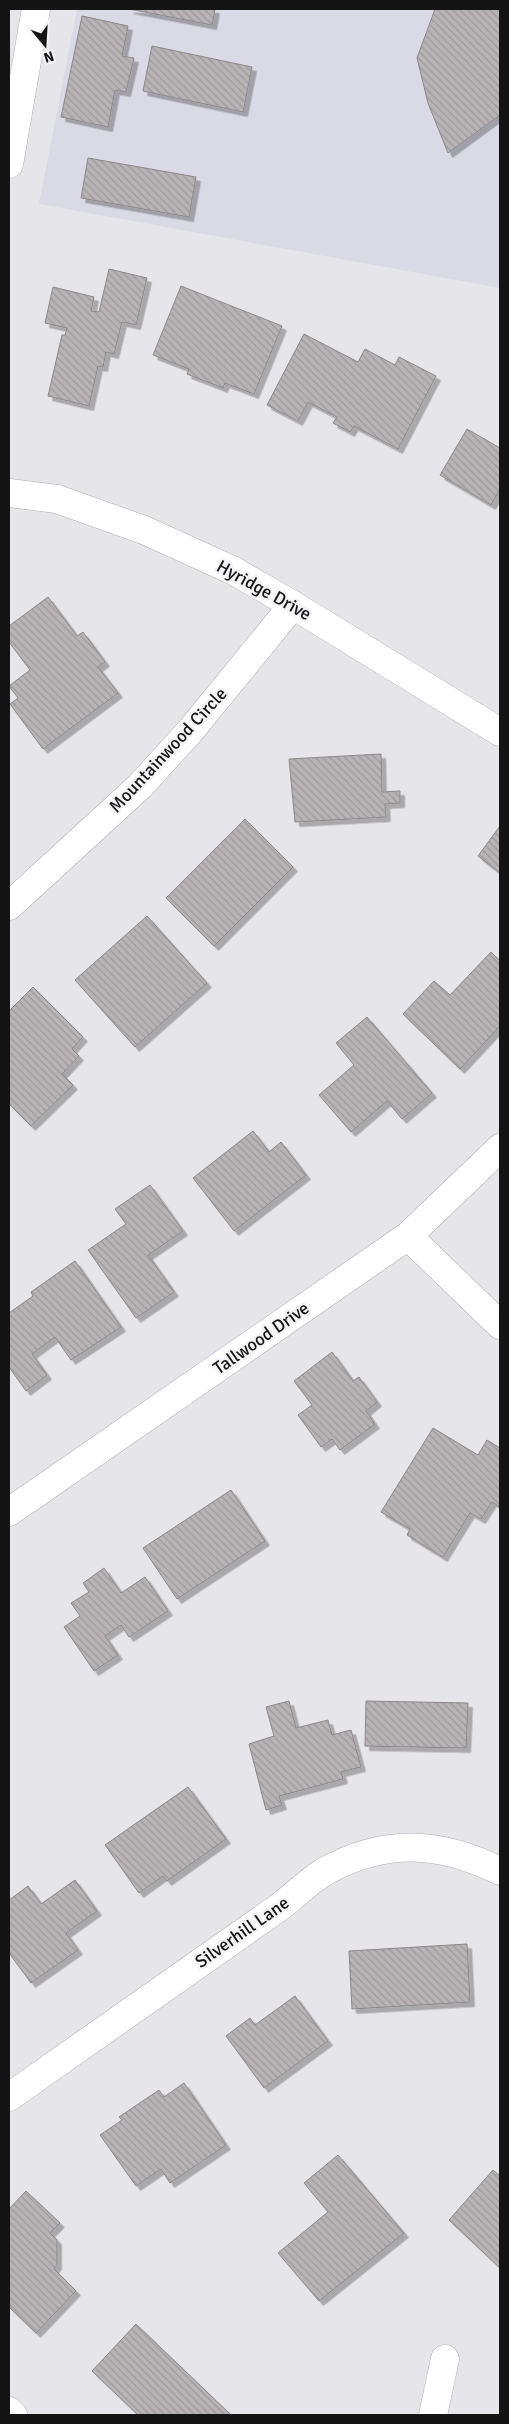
<svg xmlns="http://www.w3.org/2000/svg" width="509" height="2424" font-family="Signika,sans-serif">
<style>
.built{fill:#d9dae5}
.building{fill:url(#building-back-hatch);stroke:#8b8789;filter:url(#shadow)}
.lines{fill:none;stroke-linecap:round;stroke-linejoin:round}
.street-casing{stroke:#aeafb3;stroke-width:29}
.street{stroke:#fff;stroke-width:28}
.labels{text-anchor:middle;dominant-baseline:central;stroke-width:5;stroke-linejoin:round;paint-order:stroke}
.street-label{font-size:18px;fill:#141415;stroke:#f3f3f8}
</style>
<defs>
<pattern id="building-back-hatch" width="6" height="6" patternUnits="userSpaceOnUse" patternTransform="scale(1.25)"><rect width="6" height="6" fill="#b8b3b5"/><path d="M-1 5l2 2M0 0l6 6M5-1l2 2" fill="none" stroke="#9d999b"/></pattern>
<filter id="shadow"><feDropShadow dx="4.5" dy="4.5" stdDeviation="0" flood-color="#0004"/></filter>
</defs>
<rect width="100%" height="100%" fill="#e6e6ea"/>
<path class="built" d="M77,9H500V288L39,204Z"/>
<path class="building" d="M129,9H215L212,25Z
M435,9H500V115L448,153L428,103L417,58Z
M82,16L128,26L122,56L134,58L126,92L115,90L108,127L61,117Z
M152,46L252,67L243,112L143,91Z
M88,158L196,177L189,217L81,198Z
M109,269L147,278L136,325L122,322L114,354L106,352L103,367L98,366L89,406L48,396L62,335H65L67,328L45,323L53,287L94,297L91,311L99,312Z
M181,286L282,326L254,394L225,383L223,388L187,374L189,369L153,355Z
M304,334L358,362L365,349L395,365L399,357L436,376L398,449L354,426L350,432L333,423L337,417L308,402L298,421L267,405Z
M467,429L500,448V489L491,505L440,475Z
M48,597L77,636L83,632L105,662L98,667L118,693L43,749L10,704L18,698L9,686L30,670L9,642V626Z
M381,754L382,792L400,791V803L385,804L386,817L295,822L289,759Z
M245,819L293,867L214,946L166,898Z
M500,826V873L478,856Z
M147,916L207,983L135,1047L75,980Z
M491,952L500,961V1026L460,1069L403,1014L434,981L450,995Z
M33,987L83,1037L72,1049L79,1056L62,1074L73,1085L31,1126L9,1104V1011Z
M367,1017L432,1093L402,1119L387,1101L351,1132L319,1095L354,1065L336,1043Z
M253,1131L269,1152L281,1142L306,1175L234,1231L193,1178Z
M150,1185L183,1231L148,1255L174,1292L136,1318L88,1250L126,1224L115,1209Z
M75,1261L121,1327L71,1360L55,1337L32,1354L47,1375L26,1391L9,1367V1313L33,1296L31,1292Z
M332,1352L353,1381L359,1377L377,1402L366,1411L375,1424L340,1450L332,1439L321,1447L298,1415L312,1405L294,1381Z
M433,1428L478,1455L487,1440L500,1448V1507L492,1502L481,1519L470,1513L443,1557L407,1535L410,1529L381,1512Z
M231,1490L265,1541L177,1599L143,1548Z
M104,1568L121,1593L145,1577L168,1611L129,1637L121,1625L105,1636L118,1655L94,1671L64,1627L80,1616L71,1603L89,1592L83,1583Z
M289,1701L296,1728L328,1720L332,1735L351,1730L361,1767L341,1772L343,1779L279,1796L282,1805L266,1810L249,1744L274,1736L266,1707Z
M366,1701L468,1703L466,1748L365,1746Z
M188,1787L226,1839L167,1881L163,1876L139,1893L105,1845Z
M75,1880L97,1911L66,1933L78,1950L31,1983L9,1953V1900L28,1886L41,1904Z
M467,1944L470,2002L352,2009L349,1951Z
M295,1996L328,2041L264,2088L226,2036L250,2018L255,2025Z
M184,2083L226,2145L170,2183L161,2169L136,2186L100,2135L122,2120L119,2117L159,2090L164,2097Z
M338,2155L404,2233L319,2301L278,2253L328,2212L304,2183Z
M493,2170L500,2176V2268L449,2220Z
M26,2191L60,2223L50,2233L57,2240V2265L54,2269L76,2291L36,2333L9,2307V2209Z
M136,2324L231,2415H138L92,2371Z"/>
<g class="lines">
<g class="street-casing">
<path id="street" d="M9,164L36,9
M9,493L57,499L144,530L232,570L293,605L500,732
M9,906L140,786L191,730L293,605
M408,1236L500,1325
M9,1512L408,1236L500,1148
M9,2097L281,1906C295,1895 309,1881 324,1872C384,1838 439,1841 500,1871
M9,2411L13,2415
M433,2415L445,2359"/>
</g>
<use href="#street" class="street"/>
</g>
<g class="labels">
<g class="street-label">
<text transform="translate(264 590) rotate(29)">Hyridge Drive</text>
<text transform="translate(168 750) rotate(-47)">Mountainwood Circle</text>
<text transform="translate(261 1338) rotate(-35)">Tallwood Drive</text>
<text transform="translate(242 1932) rotate(-35)">Silverhill Lane</text>
</g>
</g>
<rect width="509" height="2424" fill="none" stroke="#141415" stroke-width="20"/>
<g transform="translate(45 45) rotate(162)" stroke="#f3f3f8" stroke-width="4" paint-order="stroke">
<path d="M0-4L9 19L0 12L-9 19Z" fill="#141415"/>
<text y="-8" font-size="14" font-weight="bold" text-anchor="middle" fill="#141415">N</text>
</g>
</svg>
